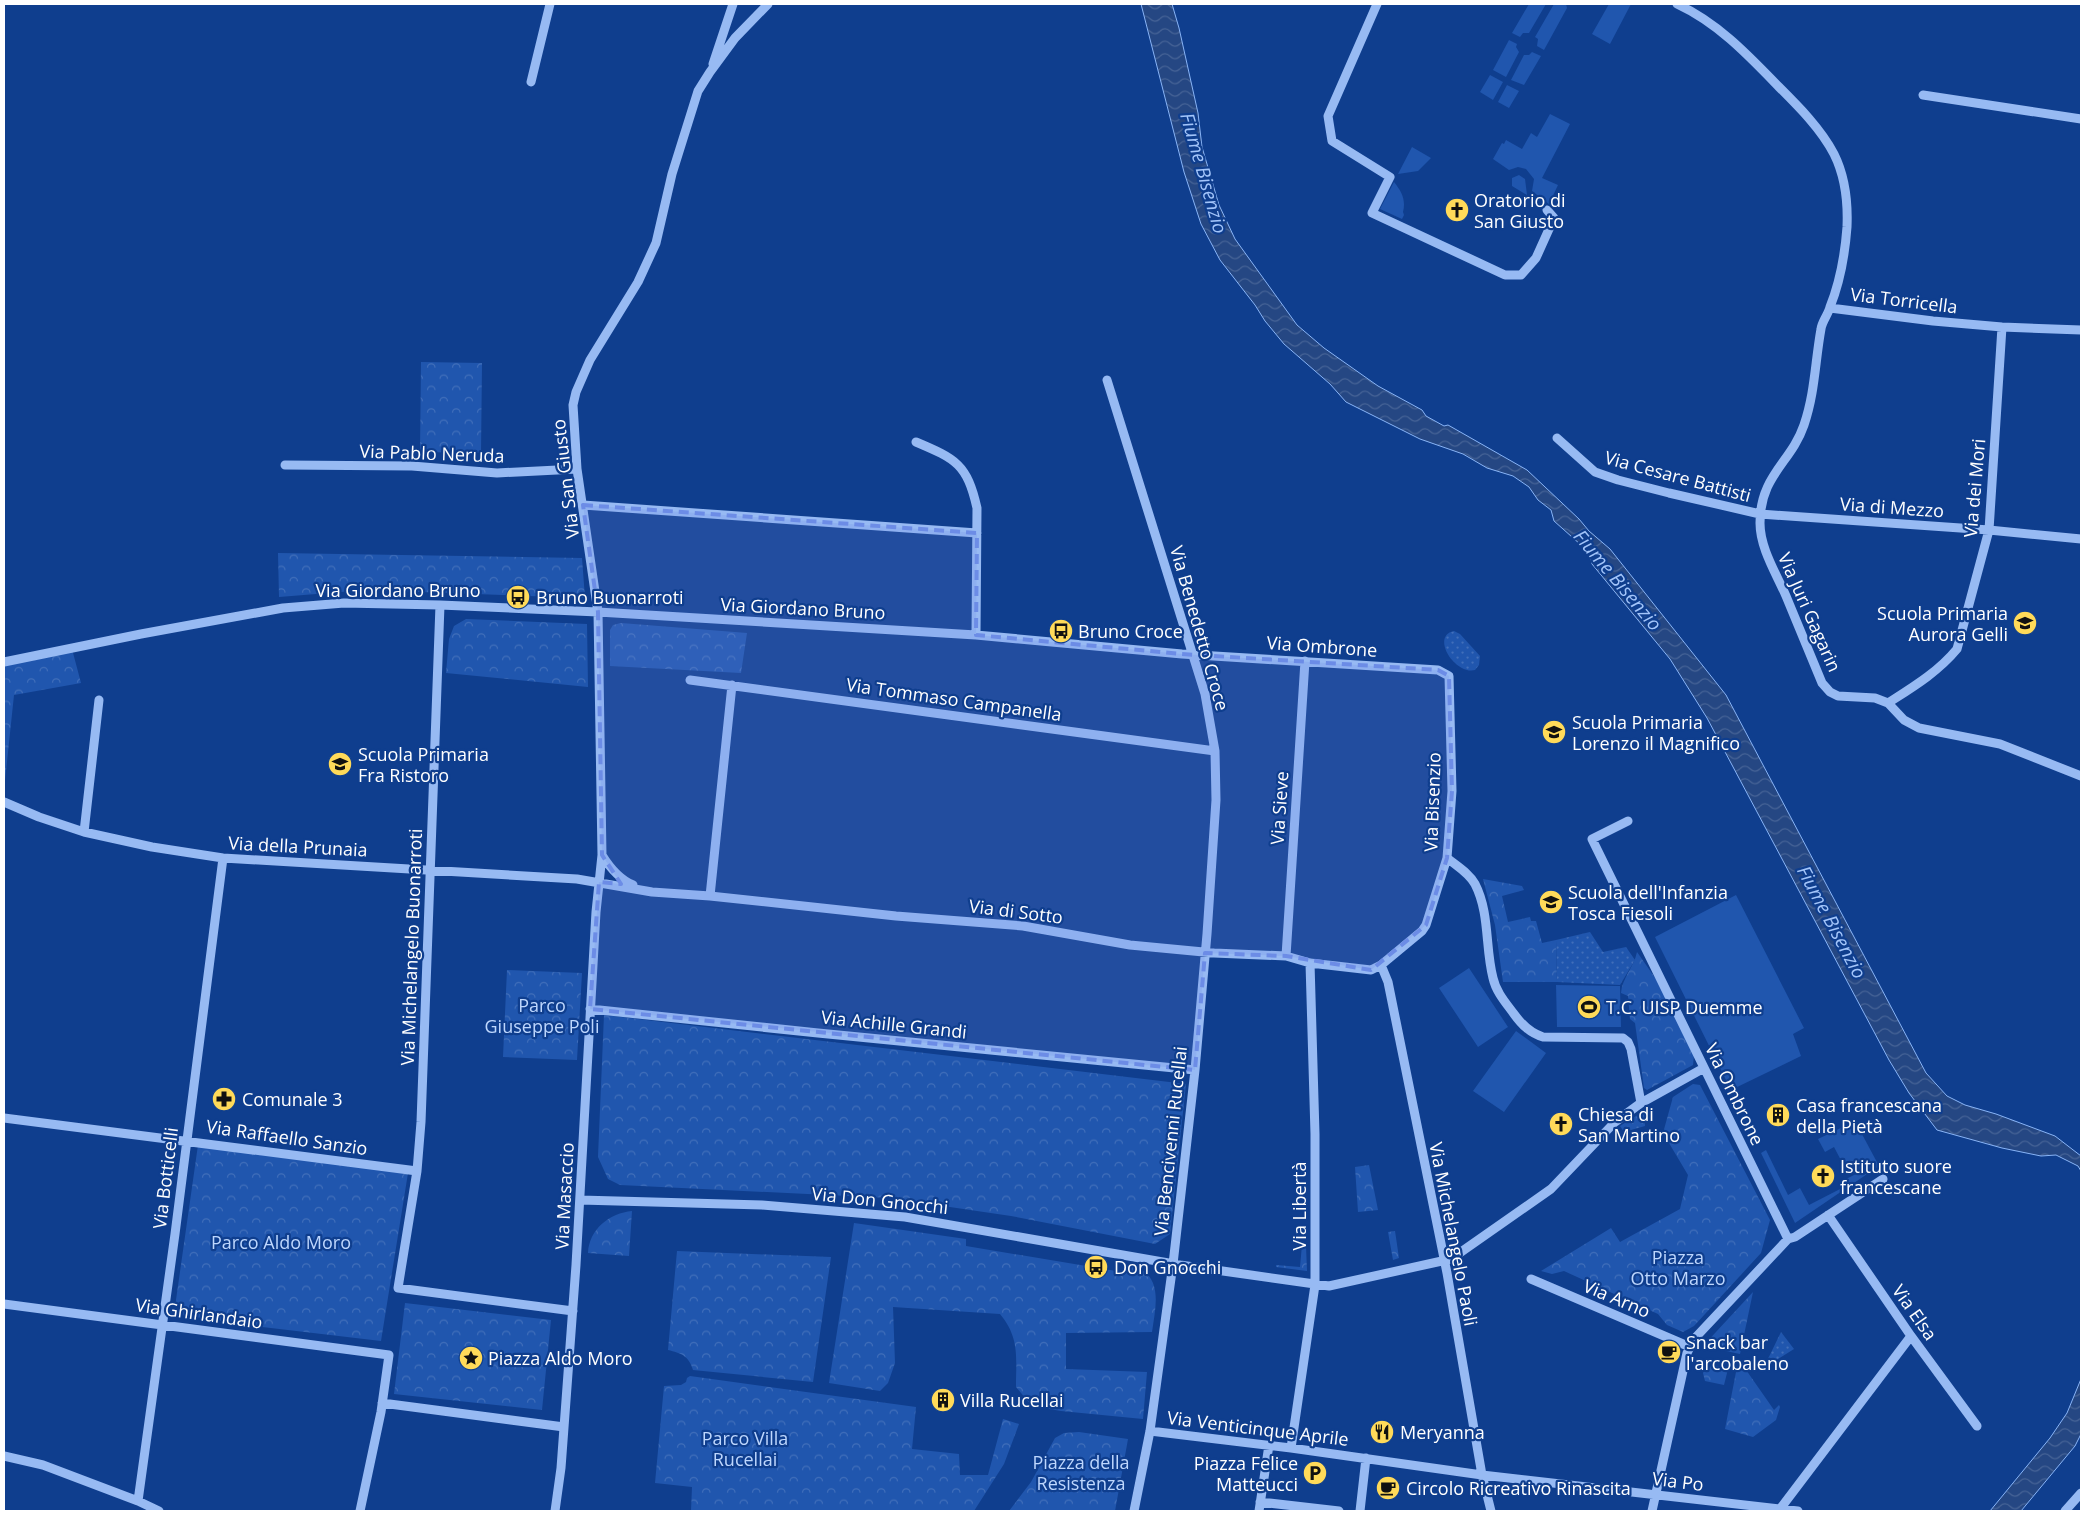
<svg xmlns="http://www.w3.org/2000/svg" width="2085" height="1515" font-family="'Open Sans',sans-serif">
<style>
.grass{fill:url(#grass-dots)}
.forest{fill:url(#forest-crowns)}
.garden{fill:#2056ae}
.water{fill:url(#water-waves);stroke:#88b4f7}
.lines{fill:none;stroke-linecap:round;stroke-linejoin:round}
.minor{stroke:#97baf3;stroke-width:9}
.marked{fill:#6c8ce6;fill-opacity:0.2;stroke:#6c8ce6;stroke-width:4;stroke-dasharray:10 6;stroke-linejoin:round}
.labels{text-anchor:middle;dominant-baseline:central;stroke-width:4.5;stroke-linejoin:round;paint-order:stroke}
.poi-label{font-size:18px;fill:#fff;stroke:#0f3e8e;text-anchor:start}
.street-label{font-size:18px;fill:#fff;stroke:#0f3e8e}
.park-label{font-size:18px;fill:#bed7fe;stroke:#0f3e8e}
.water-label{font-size:19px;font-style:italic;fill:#a3c5fa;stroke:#0f3e8e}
</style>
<defs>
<pattern id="grass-dots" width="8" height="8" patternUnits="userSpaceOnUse" patternTransform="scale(1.25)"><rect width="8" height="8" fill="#2056ae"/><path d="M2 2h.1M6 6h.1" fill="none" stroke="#416fba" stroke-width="1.8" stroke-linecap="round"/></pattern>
<pattern id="forest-crowns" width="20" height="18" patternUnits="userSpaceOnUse" patternTransform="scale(1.25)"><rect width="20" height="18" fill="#2056ae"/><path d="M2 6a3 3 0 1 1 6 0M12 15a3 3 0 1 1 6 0" fill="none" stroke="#416fba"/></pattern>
<pattern id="water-waves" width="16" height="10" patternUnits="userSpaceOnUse" patternTransform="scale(1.25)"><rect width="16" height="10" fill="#254783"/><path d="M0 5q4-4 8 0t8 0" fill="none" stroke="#466396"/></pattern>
</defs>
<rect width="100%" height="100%" fill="#0f3e8e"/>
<path class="grass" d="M1454,631L1460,634L1480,656L1479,665L1475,670C1455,675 1430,636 1454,631Z
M1590,932L1603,952L1626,947L1635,960L1620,985L1557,982L1556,940Z
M1644,1111L1645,1126L1624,1132L1620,1126Z
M1781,1332L1794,1349L1770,1364L1766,1363Z"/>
<path class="forest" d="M421,362L482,363L481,453L420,452Z
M278,553L582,558L585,598L365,590L279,597Z
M466,619L587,624L588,687L446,673L449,639L454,626Z
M621,623L747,633L741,673L610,666V630L613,625Z
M72,649L81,683L14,695L4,790V662Z
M1483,879L1522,886L1524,890L1502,896L1508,922L1530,917L1531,921H1536L1542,943L1556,940L1557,982H1503L1495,925Z
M1637,952L1658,982L1694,1055L1693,1065L1647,1090L1644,1088L1635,1023L1630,1019L1628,996L1621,993C1622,978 1634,967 1637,952Z
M507,970L582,973L577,1060L503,1057Z
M604,1015L1186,1084L1170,1234L1155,1244L1011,1216L889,1198L620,1185L608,1179L598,1157Z
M1693,1084L1700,1085L1770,1220L1761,1253L1694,1326L1683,1332L1667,1325L1658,1314L1564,1271L1552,1274L1541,1271L1611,1228L1620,1242L1680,1209L1688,1175L1663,1133L1673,1097Z
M198,1145L408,1173L381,1341L237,1324L238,1323L174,1314Z
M1369,1165L1378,1210L1358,1212L1355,1167Z
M632,1211L629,1256L588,1253C589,1229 610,1213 632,1211Z
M854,1223L966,1239V1246L1128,1273L1130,1264C1164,1275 1156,1304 1152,1332L1066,1333V1369L1147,1372L1143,1419L1061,1411L1032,1406L1016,1387C1016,1358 1020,1338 1000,1314L893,1307L895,1363L888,1383L880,1391L829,1383Z
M1395,1231L1399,1258L1393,1260L1388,1232Z
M1302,1245L1306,1246L1307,1271L1276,1267V1265L1300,1267Z
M677,1251L831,1257L813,1382L693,1370C689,1356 681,1353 668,1350Z
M1753,1292L1740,1354L1703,1346Z
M405,1303L551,1320L542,1410L394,1394Z
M1711,1365L1728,1369L1724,1385L1705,1381L1703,1373L1704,1366L1710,1368Z
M1742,1367H1744L1774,1410L1779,1405L1780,1407L1776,1420L1753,1437L1725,1429L1736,1372Z
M690,1376L916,1407L912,1449L959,1454L960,1475H988L1003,1419L1019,1424L1004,1464L974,1511H691L692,1487L655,1483L664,1386L681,1385L686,1382L687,1378Z
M1079,1432L1128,1439L1115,1511H1009L1031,1482L1055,1438L1064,1433Z"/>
<path class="garden" d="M1529,4H1546L1529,33H1523L1520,37L1512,33Z
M1554,4H1566L1567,8L1544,50L1537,46L1538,39L1535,37Z
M1609,4H1631L1610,44L1592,34Z
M1509,40L1517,44L1516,47L1519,52L1506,77L1493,70Z
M1532,52L1541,56L1524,85L1511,80L1524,55H1529Z
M1490,75L1503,82L1493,100L1480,92Z
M1507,85L1519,91L1509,108L1498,102Z
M1550,114L1570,124L1542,178L1558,185L1549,204L1532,191L1534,179L1526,169L1518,167L1509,170L1493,159L1502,143L1504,144L1506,140L1522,149L1531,133L1537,137Z
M1412,147L1431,158L1418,171L1398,174Z
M1519,175L1525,179L1527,195L1512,186V178Z
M1394,182C1402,192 1406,200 1403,212L1404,215L1402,219L1380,209Z
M1736,895L1804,1028L1793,1034L1801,1056L1731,1090L1655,937Z
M1469,968L1508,1027L1478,1047L1439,988Z
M1556,985L1620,986L1621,1027H1557Z
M1516,1031L1546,1053L1504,1112L1473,1091Z
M1855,1121L1879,1166L1795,1223L1761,1153L1766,1150L1788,1195L1800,1188L1809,1205L1842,1188L1840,1182L1858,1173L1853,1164L1845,1168L1834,1147L1825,1152L1818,1139Z"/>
<path class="water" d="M1141,4H1172L1179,28L1198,113L1202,147L1219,205L1235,239L1297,325L1324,348L1378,386L1422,410L1426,416L1444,426L1448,425L1527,470L1579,519L1589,531L1610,549L1726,695L1926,1073L1947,1096L1965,1105L1996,1114L2055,1136L2081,1156V1171L2078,1166L2056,1155L2041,1156L2002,1148L1937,1130L1909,1093L1889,1060L1707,718L1670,659L1592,564L1590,553L1554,521L1551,510L1538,500L1529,487L1513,476L1487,468L1463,454L1420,439L1346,402L1330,384L1284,344L1265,321L1255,305L1220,260L1201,224L1184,172Z
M2081,1379V1434L2075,1446L2021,1511H1990L2050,1438L2067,1413Z"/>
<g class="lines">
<path class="minor" d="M1377,4L1328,116L1332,141L1390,177L1372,213L1505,275H1521L1536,258L1554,218L1547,210
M1677,4C1718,23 1748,55 1779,87C1799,107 1821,129 1834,154C1845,176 1848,203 1847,227C1845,254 1840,282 1830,307C1828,315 1822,321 1821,329C1815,362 1815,393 1804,425C1791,463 1760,475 1760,523C1760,548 1776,573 1786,596C1798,625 1810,654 1822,683L1830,692L1838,696L1875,698L1888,703L1904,720L1919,728L2000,744L2081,776
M713,64L733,4
M531,82L550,4
M1923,95L2081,119
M1830,308L1933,321L2002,327L2081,330
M1107,380L1205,694L1215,751L1216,800L1207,934L1195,1070L1173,1264L1150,1431L1134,1511
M1557,438L1595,472L1618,480L1669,493L1760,514L1989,530L2081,539
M916,442C956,459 967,464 977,508L976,635
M285,465L412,466L497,473L577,469
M583,505L977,533
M440,605L421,1122L417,1171L398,1288L573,1311
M4,662L141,634L283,608L344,603L440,605L598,612L976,635L1182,654L1438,670L1449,676L1452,791L1447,858L1426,925L1422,931L1381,965L1371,970L1310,963L1286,956L1214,953L1130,945L1023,926L896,916L710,896L652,892L577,879L223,858L152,847L84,832L39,817L4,802
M690,680L1215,751
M1888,703C1913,687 1938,672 1957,649L1989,530L2002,327
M1628,821L1592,839L1788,1239
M84,832L99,700
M602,855C610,868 619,879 633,885
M1447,858C1457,866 1469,873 1475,884C1490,913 1485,948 1493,978C1496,992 1506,1003 1514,1014C1522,1025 1530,1033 1543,1037L1623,1038L1628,1042L1631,1049L1641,1103
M710,896L732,685
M1286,956L1305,661
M1381,965L1388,982L1447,1273L1482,1475L1491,1511
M590,1009L818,1033L1195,1070
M4,1118L417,1171
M580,1200L762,1205L905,1217L1180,1265L1329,1286L1451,1259L1551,1189L1615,1122L1641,1103L1704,1068
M1828,1215L1911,1336L1977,1426
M1531,1279L1690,1347
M4,1304L389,1355L381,1412L360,1511
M382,1403L564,1427
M1150,1431L1291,1448L1482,1475L1798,1511
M1291,1448L1315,1285V1134L1310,963
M4,1456L43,1465L138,1501L159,1511
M138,1501L175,1234L223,858
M1260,1502L1339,1511
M1780,1509L1911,1336
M555,1511L561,1468L576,1265L596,912L602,855L598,612L577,469L573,405L576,392L590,360L638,282L656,243L672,174L698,91L710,72L735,38L768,4
M1259,1511L1269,1445
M1360,1511L1366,1458
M1652,1511L1687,1353L1695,1338L1788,1239L1795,1237L1883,1179
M2065,1511L2081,1493"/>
</g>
<path class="marked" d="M583,505L977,533L976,635L1182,654L1438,670L1449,676L1452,791L1447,858L1426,925L1371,970L1286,956L1205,953L1195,1070L590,1009L599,882L621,884L602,855L598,612Z"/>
<defs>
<g id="church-disc" transform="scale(1.25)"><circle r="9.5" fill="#ffda59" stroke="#0f3e8e"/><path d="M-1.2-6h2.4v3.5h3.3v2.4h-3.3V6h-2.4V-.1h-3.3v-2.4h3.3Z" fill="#111"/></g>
<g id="bus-disc" transform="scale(1.25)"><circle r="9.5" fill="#ffda59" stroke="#0f3e8e"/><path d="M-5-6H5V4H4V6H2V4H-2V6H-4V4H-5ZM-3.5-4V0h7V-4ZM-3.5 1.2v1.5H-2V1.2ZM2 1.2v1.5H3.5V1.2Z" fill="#111"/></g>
<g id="school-disc" transform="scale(1.25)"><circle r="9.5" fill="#ffda59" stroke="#0f3e8e"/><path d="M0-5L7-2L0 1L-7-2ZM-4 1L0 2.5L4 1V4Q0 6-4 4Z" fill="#111"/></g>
<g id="stadium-disc" transform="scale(1.25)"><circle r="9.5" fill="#ffda59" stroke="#0f3e8e"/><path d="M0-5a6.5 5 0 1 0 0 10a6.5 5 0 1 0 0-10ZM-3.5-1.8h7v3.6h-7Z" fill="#111"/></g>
<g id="pharmacy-disc" transform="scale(1.25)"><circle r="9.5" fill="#ffda59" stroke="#0f3e8e"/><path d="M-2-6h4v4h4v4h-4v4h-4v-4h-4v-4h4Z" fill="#111"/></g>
<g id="building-disc" transform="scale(1.25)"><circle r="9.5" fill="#ffda59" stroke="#0f3e8e"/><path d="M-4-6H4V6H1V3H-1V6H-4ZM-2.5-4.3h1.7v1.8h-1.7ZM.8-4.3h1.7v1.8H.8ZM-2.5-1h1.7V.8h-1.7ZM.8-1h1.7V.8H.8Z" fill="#111"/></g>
<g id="cafe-disc" transform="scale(1.25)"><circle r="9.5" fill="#ffda59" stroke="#0f3e8e"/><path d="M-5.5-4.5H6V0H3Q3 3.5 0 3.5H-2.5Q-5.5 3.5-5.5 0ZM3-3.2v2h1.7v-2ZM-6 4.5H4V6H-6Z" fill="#111"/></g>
<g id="sight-disc" transform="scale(1.25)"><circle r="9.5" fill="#ffda59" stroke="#0f3e8e"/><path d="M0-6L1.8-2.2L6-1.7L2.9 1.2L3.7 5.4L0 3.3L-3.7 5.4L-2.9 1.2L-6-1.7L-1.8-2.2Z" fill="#111"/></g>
<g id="restaurant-disc" transform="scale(1.25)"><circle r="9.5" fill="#ffda59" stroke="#0f3e8e"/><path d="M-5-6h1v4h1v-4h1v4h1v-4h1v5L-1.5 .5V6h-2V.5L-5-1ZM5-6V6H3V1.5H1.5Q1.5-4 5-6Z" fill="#111"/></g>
<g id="parking-disc" transform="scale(1.25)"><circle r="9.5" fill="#ffda59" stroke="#0f3e8e"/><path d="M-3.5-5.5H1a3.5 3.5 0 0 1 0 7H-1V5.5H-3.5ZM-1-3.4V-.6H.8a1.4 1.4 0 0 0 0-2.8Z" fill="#111"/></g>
</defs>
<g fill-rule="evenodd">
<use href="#church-disc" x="1457" y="210"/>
<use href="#bus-disc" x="518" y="597"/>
<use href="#school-disc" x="2025" y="623"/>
<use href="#bus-disc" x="1061" y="631"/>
<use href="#school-disc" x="1554" y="732"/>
<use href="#school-disc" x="340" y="764"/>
<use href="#school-disc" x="1551" y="902"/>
<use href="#stadium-disc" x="1589" y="1007"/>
<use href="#pharmacy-disc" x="224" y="1099"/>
<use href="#building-disc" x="1778" y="1115"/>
<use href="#church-disc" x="1561" y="1124"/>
<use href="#church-disc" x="1823" y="1176"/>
<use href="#bus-disc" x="1096" y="1267"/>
<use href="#cafe-disc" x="1669" y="1352"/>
<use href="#sight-disc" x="471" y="1358"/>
<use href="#building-disc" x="943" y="1400"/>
<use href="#restaurant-disc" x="1382" y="1432"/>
<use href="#parking-disc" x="1315" y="1473"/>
<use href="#cafe-disc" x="1388" y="1488"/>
</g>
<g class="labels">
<g class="poi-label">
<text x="1474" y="200">Oratorio di<tspan x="1474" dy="21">San Giusto</tspan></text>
<text x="536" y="597">Bruno Buonarroti</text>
<text x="2008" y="613" text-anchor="end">Scuola Primaria<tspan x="2008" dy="21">Aurora Gelli</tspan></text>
<text x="1078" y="631">Bruno Croce</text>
<text x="1572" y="722">Scuola Primaria<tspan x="1572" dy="21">Lorenzo il Magnifico</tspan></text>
<text x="358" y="754">Scuola Primaria<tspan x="358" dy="21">Fra Ristoro</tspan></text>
<text x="1568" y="892">Scuola dell'Infanzia<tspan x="1568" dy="21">Tosca Fiesoli</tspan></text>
<text x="1606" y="1007">T.C. UISP Duemme</text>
<text x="242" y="1099">Comunale 3</text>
<text x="1796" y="1105">Casa francescana<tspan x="1796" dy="21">della Pietà</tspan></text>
<text x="1578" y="1114">Chiesa di<tspan x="1578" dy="21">San Martino</tspan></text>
<text x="1840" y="1166">Istituto suore<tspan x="1840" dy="21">francescane</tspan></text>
<text x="1114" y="1267">Don Gnocchi</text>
<text x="1686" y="1342">Snack bar<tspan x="1686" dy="21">l'arcobaleno</tspan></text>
<text x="488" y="1358">Piazza Aldo Moro</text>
<text x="960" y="1400">Villa Rucellai</text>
<text x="1400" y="1432">Meryanna</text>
<text x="1298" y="1463" text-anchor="end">Piazza Felice<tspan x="1298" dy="21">Matteucci</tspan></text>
<text x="1406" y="1488">Circolo Ricreativo Rinascita</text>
</g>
<g class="street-label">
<text transform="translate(1904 300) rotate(7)">Via Torricella</text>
<text transform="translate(432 453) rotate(2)">Via Pablo Neruda</text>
<text transform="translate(1678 476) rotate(15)">Via Cesare Battisti</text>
<text transform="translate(565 479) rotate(-97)">Via San Giusto</text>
<text transform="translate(1974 488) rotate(-85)">Via dei Mori</text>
<text transform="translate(1892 507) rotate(4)">Via di Mezzo</text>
<text x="398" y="590">Via Giordano Bruno</text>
<text transform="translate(803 608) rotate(3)">Via Giordano Bruno</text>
<text transform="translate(1810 612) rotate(66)">Via Juri Gagarin</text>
<text transform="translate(1200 628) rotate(74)">Via Benedetto Croce</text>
<text transform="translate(1322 646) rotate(4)">Via Ombrone</text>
<text transform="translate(954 699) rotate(8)">Via Tommaso Campanella</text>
<text transform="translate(1432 802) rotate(-88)">Via Bisenzio</text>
<text transform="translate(1279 808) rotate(-86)">Via Sieve</text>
<text transform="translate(298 846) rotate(3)">Via della Prunaia</text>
<text transform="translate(1016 911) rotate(7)">Via di Sotto</text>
<text transform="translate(411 947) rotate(-88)">Via Michelangelo Buonarroti</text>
<text transform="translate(894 1024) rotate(6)">Via Achille Grandi</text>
<text transform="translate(1735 1094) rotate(64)">Via Ombrone</text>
<text transform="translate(287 1137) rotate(8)">Via Raffaello Sanzio</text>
<text transform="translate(1170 1141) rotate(-84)">Via Bencivenni Rucellai</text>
<text transform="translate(165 1178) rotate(-83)">Via Botticelli</text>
<text transform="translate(564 1196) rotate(-87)">Via Masaccio</text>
<text transform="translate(880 1200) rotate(6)">Via Don Gnocchi</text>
<text transform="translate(1299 1206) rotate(-90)">Via Libertà</text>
<text transform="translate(1454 1234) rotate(79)">Via Michelangelo Paoli</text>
<text transform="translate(1617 1298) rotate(23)">Via Arno</text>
<text transform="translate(1915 1312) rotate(55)">Via Elsa</text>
<text transform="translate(199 1313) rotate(8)">Via Ghirlandaio</text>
<text transform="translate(1258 1428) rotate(7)">Via Venticinque Aprile</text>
<text transform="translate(1678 1481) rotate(7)">Via Po</text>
</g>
<g class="park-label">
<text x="542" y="1005">Parco<tspan x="542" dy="21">Giuseppe Poli</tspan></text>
<text x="281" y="1242">Parco Aldo Moro</text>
<text x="1678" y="1257">Piazza<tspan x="1678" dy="21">Otto Marzo</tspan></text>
<text x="745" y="1438">Parco Villa<tspan x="745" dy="21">Rucellai</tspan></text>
<text x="1081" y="1462">Piazza della<tspan x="1081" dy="21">Resistenza</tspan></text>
</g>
<g class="water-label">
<text transform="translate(1204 173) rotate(74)">Fiume Bisenzio</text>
<text transform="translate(1618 580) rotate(50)">Fiume Bisenzio</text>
<text transform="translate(1832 922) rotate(62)">Fiume Bisenzio</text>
</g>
</g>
<rect width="2085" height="1515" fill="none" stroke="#ffffff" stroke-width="10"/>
</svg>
